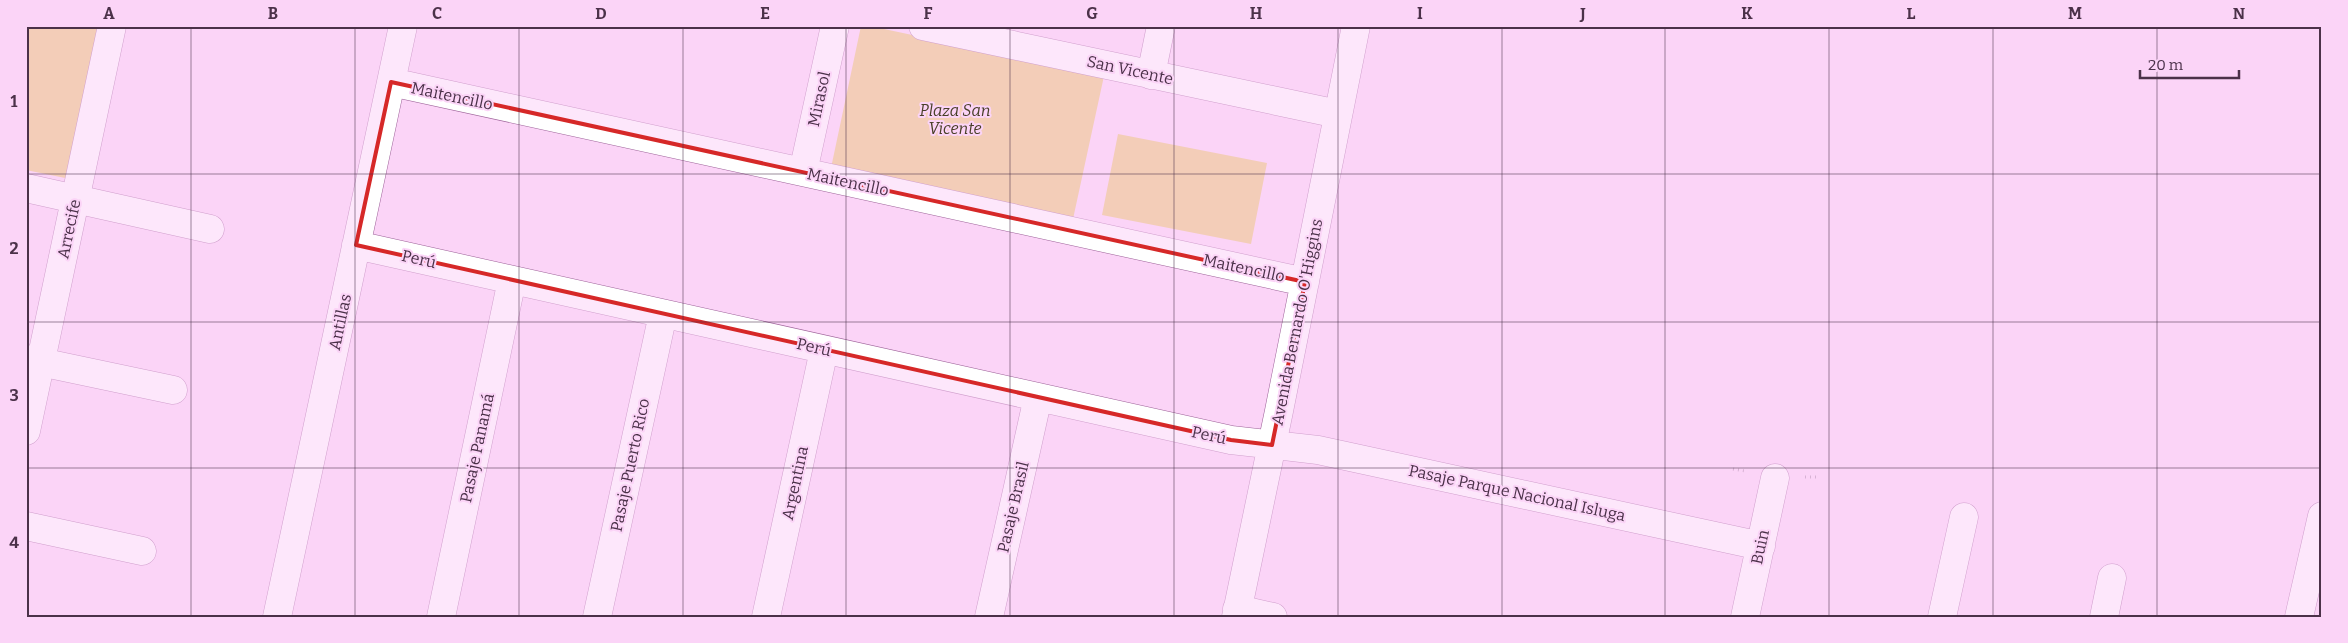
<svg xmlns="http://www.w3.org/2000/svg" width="2348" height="643" font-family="Bitter,serif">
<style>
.green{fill:#e8c66b}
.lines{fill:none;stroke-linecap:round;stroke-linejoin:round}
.minor-casing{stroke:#9d6299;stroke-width:29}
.tertiary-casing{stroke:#9d6299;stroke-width:29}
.path{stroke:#ac8ba9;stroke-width:3;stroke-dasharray:1 4;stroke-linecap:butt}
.minor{stroke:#fff;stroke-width:28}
.tertiary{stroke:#fff;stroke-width:28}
.marked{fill:none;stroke:#d62828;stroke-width:4;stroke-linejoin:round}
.grid{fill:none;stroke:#4b3149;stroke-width:1;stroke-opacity:0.55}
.labels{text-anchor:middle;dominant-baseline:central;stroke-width:4;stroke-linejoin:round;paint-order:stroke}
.street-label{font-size:16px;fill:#4b3149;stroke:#fbd4f7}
.park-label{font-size:16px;font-style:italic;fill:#483f27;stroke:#fbd4f7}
.neatline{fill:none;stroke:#4b3149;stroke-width:2}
.grid-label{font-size:16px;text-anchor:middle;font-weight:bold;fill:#4b3149}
</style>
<rect width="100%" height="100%" fill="#fbd4f7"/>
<path class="green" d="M26,26H102L70,179L26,170Z
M861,26H870L1104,76L1073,219L831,168Z
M1118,134L1267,163L1251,244L1102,215Z"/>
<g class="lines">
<g class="minor-casing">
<path id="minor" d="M923,26L1338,114
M1151,75L1161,26
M391,82L1305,282
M803,172L835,26
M26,188L210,229
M356,245L1231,440L1318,450L1761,546
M26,359L173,390
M26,526L142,551
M1237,609L1273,617
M277,617L403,26
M441,617L512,280
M597,617L663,314
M766,617L824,350
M989,617L1038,397
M1236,617L1279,411L1356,26
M1745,617L1775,478
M1942,617L1964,517
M2104,617L2112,578
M2299,617L2322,516"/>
</g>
<g class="tertiary-casing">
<path id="tertiary" d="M26,431L112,26"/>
</g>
<path class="path" d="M1733,469L1745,471
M1805,477H1819"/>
<use href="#minor" class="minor"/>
<use href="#tertiary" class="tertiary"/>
</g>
<path d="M0 0H2348V643H0ZM391,82L1305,282L1272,445L1231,440L356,245Z" fill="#fbd4f7" fill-opacity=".55" fill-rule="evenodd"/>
<path class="marked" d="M391,82L1305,282L1272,445L1231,440L356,245Z"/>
<path class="grid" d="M191,26V617M355,26V617M519,26V617M683,26V617M846,26V617M1010,26V617M1174,26V617M1338,26V617M1502,26V617M1665,26V617M1829,26V617M1993,26V617M2157,26V617M26,174H2322M26,322H2322M26,468H2322"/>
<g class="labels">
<g class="street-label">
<text transform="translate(1130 70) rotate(12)">San Vicente</text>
<text transform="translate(452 96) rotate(12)">Maitencillo</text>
<text transform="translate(819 99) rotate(-78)">Mirasol</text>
<text transform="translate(848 182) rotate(12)">Maitencillo</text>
<text transform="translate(69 229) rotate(-78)">Arrecife</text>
<text transform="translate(419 259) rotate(13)">Perú</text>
<text transform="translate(1244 268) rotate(12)">Maitencillo</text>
<text transform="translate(340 322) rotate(-78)">Antillas</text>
<text transform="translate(1297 322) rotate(-79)">Avenida Bernardo O'Higgins</text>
<text transform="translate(814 347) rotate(13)">Perú</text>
<text transform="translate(1209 435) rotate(12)">Perú</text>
<text transform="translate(477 448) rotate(-78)">Pasaje Panamá</text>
<text transform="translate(630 465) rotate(-78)">Pasaje Puerto Rico</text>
<text transform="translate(795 483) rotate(-78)">Argentina</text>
<text transform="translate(1517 493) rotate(12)">Pasaje Parque Nacional Isluga</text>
<text transform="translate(1013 507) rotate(-77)">Pasaje Brasil</text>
<text transform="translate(1760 547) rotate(-78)">Buin</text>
</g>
<g class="park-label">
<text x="955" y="110">Plaza San<tspan x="955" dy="18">Vicente</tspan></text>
</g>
</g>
<rect width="2348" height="643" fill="none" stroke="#fbd4f7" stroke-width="55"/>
<path d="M2140 70v8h99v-8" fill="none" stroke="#4b3149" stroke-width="2.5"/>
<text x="2148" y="70" font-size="15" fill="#4b3149" stroke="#fbd4f7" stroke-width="4" paint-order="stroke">20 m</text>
<rect x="28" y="28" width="2292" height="588" class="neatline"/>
<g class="grid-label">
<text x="109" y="19">A</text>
<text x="273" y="19">B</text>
<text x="437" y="19">C</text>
<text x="601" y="19">D</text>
<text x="765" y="19">E</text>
<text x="928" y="19">F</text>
<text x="1092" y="19">G</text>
<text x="1256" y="19">H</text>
<text x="1420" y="19">I</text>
<text x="1583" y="19">J</text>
<text x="1747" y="19">K</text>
<text x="1911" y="19">L</text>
<text x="2075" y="19">M</text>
<text x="2239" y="19">N</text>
<text x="14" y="107">1</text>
<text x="14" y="254">2</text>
<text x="14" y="401">3</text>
<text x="14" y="548">4</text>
</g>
</svg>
